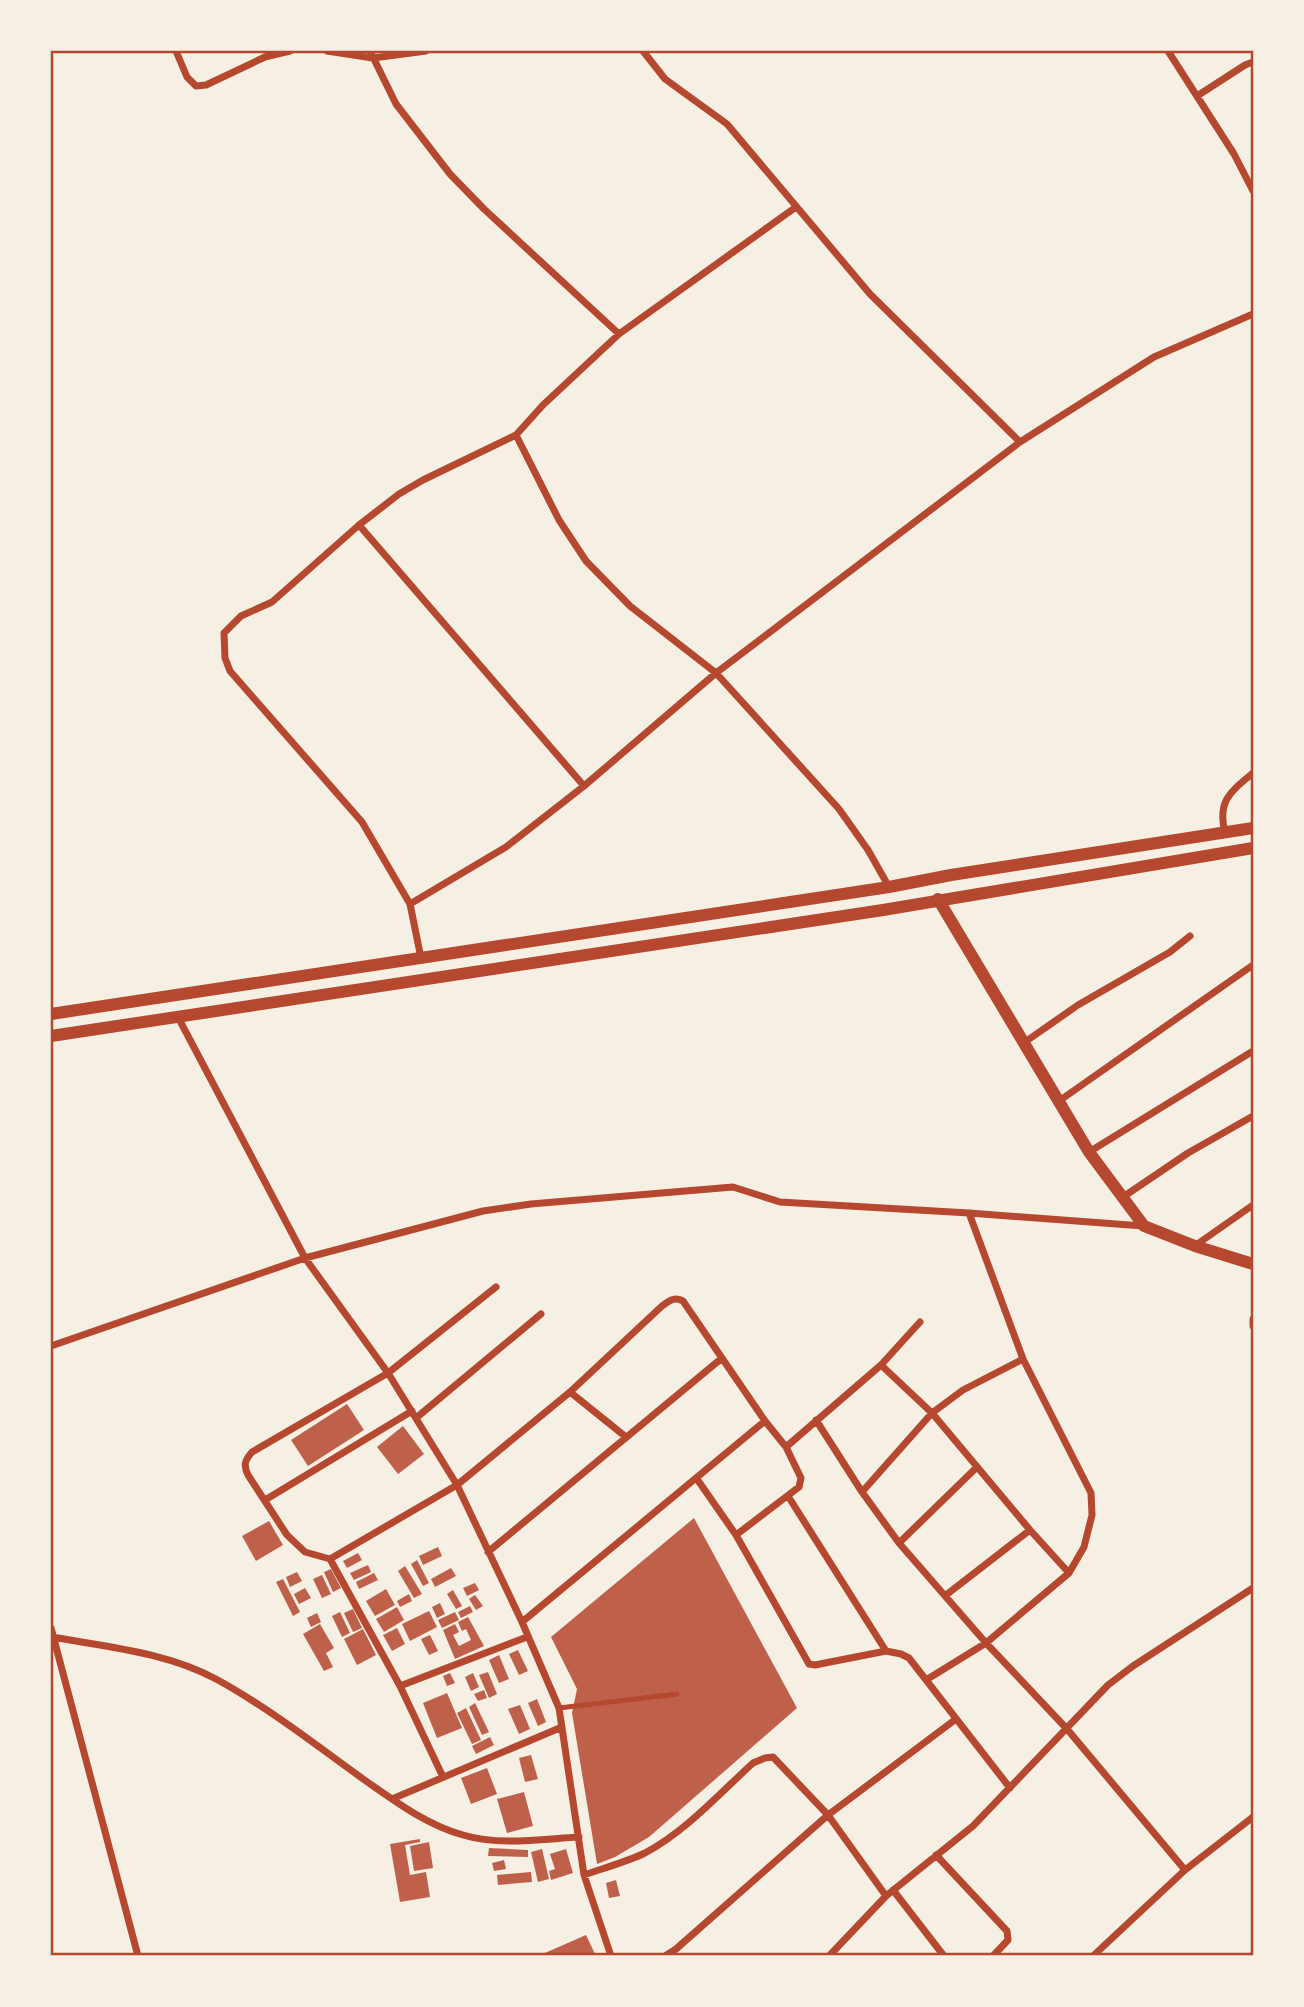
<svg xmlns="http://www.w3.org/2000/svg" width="1304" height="2007" font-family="'PT Sans Narrow',sans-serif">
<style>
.building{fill:#bf614a}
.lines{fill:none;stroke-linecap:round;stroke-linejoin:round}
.service{stroke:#b5482f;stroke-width:5}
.minor{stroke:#b5482f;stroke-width:7}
.tertiary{stroke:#b5482f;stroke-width:12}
.neatline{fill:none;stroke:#b5482f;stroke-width:2.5}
</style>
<rect width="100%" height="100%" fill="#f6efe4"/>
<path class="building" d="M347,1404L364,1430L308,1466L291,1440Z
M403,1426L424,1454L398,1474L377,1447Z
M694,1518L797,1708L649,1837L615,1857L597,1864L572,1713L577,1689L551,1637Z
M269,1521L283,1545L256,1561L242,1536Z
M438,1547L442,1556L423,1565L419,1556Z
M358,1553L362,1560L347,1568L343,1561Z
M417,1560L429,1583L423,1586L411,1564Z
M368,1565L371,1572L354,1580L350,1573Z
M405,1566L422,1594L414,1598L398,1571Z
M451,1568L456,1576L435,1587L431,1579Z
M331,1569L341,1588L333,1592L324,1572Z
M297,1572L302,1581L290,1587L286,1577Z
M374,1573L378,1580L359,1589L356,1582Z
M322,1575L331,1594L322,1598L313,1579Z
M283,1579L300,1612L293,1616L276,1582Z
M475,1583L479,1590L467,1596L463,1588Z
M305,1588L311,1598L299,1604L294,1594Z
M386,1589L395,1605L375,1616L366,1601Z
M453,1590L462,1606L456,1609L447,1594Z
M409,1594L412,1601L400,1607L397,1601Z
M475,1595L483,1606L476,1610L469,1599Z
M440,1603L445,1614L437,1618L432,1607Z
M470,1606L473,1612L461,1618L458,1612Z
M397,1607L404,1620L384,1632L376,1619Z
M353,1609L362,1628L353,1632L344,1613Z
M429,1611L437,1627L410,1641L402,1624Z
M340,1612L350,1633L342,1637L332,1616Z
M455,1612L459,1620L442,1628L438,1620Z
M317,1613L321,1622L311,1627L307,1618Z
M468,1617L484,1646L455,1659L443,1630L455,1624L459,1632L453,1635L459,1646L471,1640L466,1629L462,1631L458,1622Z
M320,1624L334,1648L326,1653L333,1667L324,1671L303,1634Z
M397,1628L405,1644L392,1651L383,1635Z
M363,1629L376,1655L357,1665L344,1639Z
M430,1635L438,1651L429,1655L421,1639Z
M518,1650L528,1671L519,1675L509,1654Z
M499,1655L509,1679L499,1683L489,1660Z
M488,1672L497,1694L489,1698L479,1675Z
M450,1673L455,1683L447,1686L443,1676Z
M473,1673L479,1687L471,1691L465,1677Z
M484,1690L487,1698L478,1701L474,1694Z
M447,1693L462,1728L437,1738L423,1703Z
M537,1699L546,1722L538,1726L528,1703Z
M475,1703L489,1732L482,1735L469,1707Z
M520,1705L530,1729L519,1734L508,1709Z
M466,1708L481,1740L472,1744L457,1713Z
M490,1737L494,1745L476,1754L472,1746Z
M531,1755L538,1779L525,1782L519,1758Z
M487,1768L497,1794L471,1804L461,1778Z
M524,1792L533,1826L507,1833L497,1799Z
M420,1839V1842L405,1845L410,1875L426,1872L430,1897L400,1902L390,1844Z
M429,1842L433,1868L414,1871L410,1846Z
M489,1848L528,1850V1857L488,1856Z
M542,1849L549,1879L538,1882L531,1852Z
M566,1849L573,1873L551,1880L549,1871L555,1869L550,1854Z
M504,1860L506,1869L494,1871L492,1863Z
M531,1872L532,1882L498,1885L497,1875Z
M616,1880L620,1896L609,1898L606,1883Z
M586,1935L596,1956H538Z"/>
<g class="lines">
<path class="service" d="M559,1708L677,1694"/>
<path class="minor" d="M176,51L187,77L196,86L206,85L265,57L290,51
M327,51L373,58L426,51
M370,51L396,104L450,174L484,209L619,334
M643,51L665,79L727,124L870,294L1020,442
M1168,51L1234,154L1253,191
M1197,96L1245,65L1253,62
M516,435L559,520L586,561L630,606L716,673L839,809L868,850L889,887
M359,525L584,786
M1225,833C1217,801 1230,792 1253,773
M410,904L362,822L230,671L225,658L224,633L241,616L272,602L359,525L399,494L423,480L516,435L543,405L619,334L796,207
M421,958L410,904L506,847L584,786L716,673L1020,442L1154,357L1253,314
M178,1017L305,1258L388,1373L457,1485L522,1622L559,1708L584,1875L611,1956
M1025,1042L1078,1005L1170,952L1190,936
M1059,1101L1253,965
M1089,1152L1253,1051
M1123,1197L1188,1153L1253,1116
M1196,1245L1253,1205
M496,1287L388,1373L252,1452C245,1460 243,1465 248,1475L287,1535L305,1552L330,1559L457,1485L570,1392L662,1306C669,1301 675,1296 683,1301L765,1421L786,1447L801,1478L799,1487L736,1535
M1253,1319V1326
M51,1346L305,1258L483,1211L531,1204L733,1187L780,1202L969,1213L1143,1226
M881,1365L932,1413L1030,1530L1069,1573
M570,1392L626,1437
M416,1418L541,1314
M816,1420L862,1492L899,1543L986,1643L1067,1729L1185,1870
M786,1447L881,1365L920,1322
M697,1479L736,1535L809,1664L815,1665L886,1651
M862,1492L932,1413L963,1390L1023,1359
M788,1496L886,1651L901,1654L909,1658L1010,1788
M265,1500L412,1411
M899,1543L977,1467
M488,1552L722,1358
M330,1559L400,1686L443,1777
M946,1595L1030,1530
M522,1622L765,1421
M51,1628L138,1956
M51,1640L52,1637C107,1647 166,1652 216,1679C269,1708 317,1746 366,1781C396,1802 427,1825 463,1835C499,1846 542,1839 579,1837
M926,1680L986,1643L1069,1573L1084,1547L1092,1515L1091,1493L1023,1359L969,1213
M400,1686L527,1637
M392,1799L562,1727
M936,1855L1007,1931L1008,1940L993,1956
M584,1875C604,1868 626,1862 645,1853C686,1831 719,1794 753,1763L765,1758L773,1757L828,1815L886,1896
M893,1890L944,1956
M665,1956L676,1949L828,1815L956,1719
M829,1956L886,1896L973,1826L1108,1685L1133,1666L1253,1588
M1093,1956L1185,1870L1253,1817
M1252,1956L1253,1955"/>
<path class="tertiary" d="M938,899L1089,1152L1144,1226L1195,1246L1253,1264
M51,1014L889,887L951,875L1253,828
M51,1036L883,910L1253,848"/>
</g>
<rect width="1304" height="2007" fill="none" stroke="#f6efe4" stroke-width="105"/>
<rect x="52" y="52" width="1200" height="1902" class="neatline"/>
</svg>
